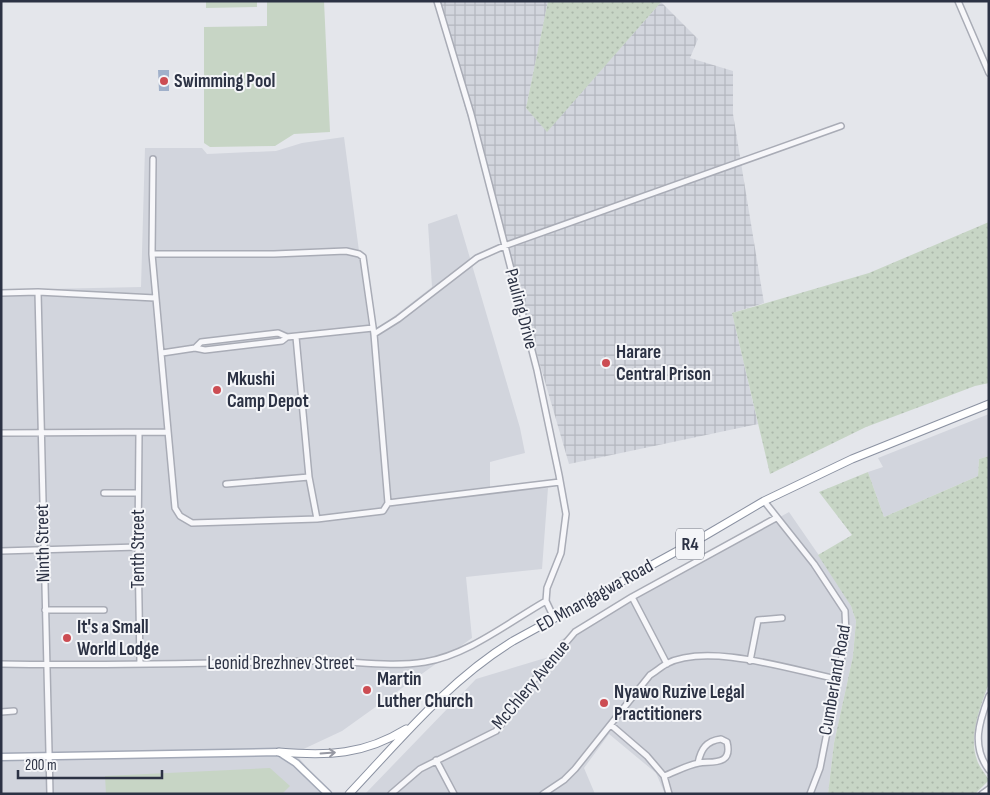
<svg xmlns="http://www.w3.org/2000/svg" width="990" height="795" font-family="'Sofia Sans Condensed',sans-serif">
<style>
.built{fill:#d2d5dd}
.industrial{fill:url(#industrial-grid)}
.grass{fill:url(#grass-dots)}
.park{fill:#c7d5c5}
.water{fill:#a0b0ca}
.lines{fill:none;stroke-linecap:round;stroke-linejoin:round}
.minor-casing{stroke:#a9acb6;stroke-width:8}
.major-casing{stroke:#a3a9b7;stroke-width:9}
.highway-casing{stroke:#8b92a2;stroke-width:9}
.minor{stroke:#f7f7fa;stroke-width:5}
.major{stroke:#fff;stroke-width:6}
.highway{stroke:#fff;stroke-width:7}
.oneway{stroke:#9698a2}
.poi-dot{fill:#cc4d53;stroke:#f4f5f8;stroke-width:2}
.labels{text-anchor:middle;dominant-baseline:central;stroke-width:4;stroke-linejoin:round;paint-order:stroke}
.shield{fill:#f4f5f8;stroke:#686c7a;stroke-width:1}
.shield-label{font-size:18px;font-weight:bold;fill:#2c3244}
.poi-label{font-size:19px;font-weight:bold;fill:#2c3244;stroke:#f4f5f8;text-anchor:start}
.street-label{font-size:19px;fill:#2c3244;stroke:#f4f5f8}
</style>
<defs>
<pattern id="industrial-grid" width="8" height="8" patternUnits="userSpaceOnUse" patternTransform="scale(1.25)"><rect width="8" height="8" fill="#d2d5dd"/><path d="M0 4h8M4 0v8" fill="none" stroke="#b4b7bf"/></pattern>
<pattern id="grass-dots" width="8" height="8" patternUnits="userSpaceOnUse" patternTransform="scale(1.25)"><rect width="8" height="8" fill="#c7d5c5"/><path d="M2 2h.1M6 6h.1" fill="none" stroke="#abb7aa" stroke-width="1.8" stroke-linecap="round"/></pattern>
</defs>
<rect width="100%" height="100%" fill="#e4e6eb"/>
<path class="built" d="M344,137L370,335L432,287L428,224L457,214L520,428L525,453L490,462V490L548,488L542,569L466,577L472,638L342,731L295,753L329,794H1V290L141,287L145,148H202L207,154L276,151L302,143Z
M989,414V456L979,459L978,476L884,517L868,472L883,467L878,458Z
M789,512L836,580L851,606L856,621L853,656L834,743L828,794H665L656,773L609,734L584,768L595,794H365L476,679L562,653L559,641Z"/>
<path class="industrial" d="M434,1H548L526,108L547,131L661,2L698,39L690,58L733,71V114L764,303L732,313L758,424L569,464Z"/>
<path class="grass" d="M548,1H662L547,132L526,108Z
M989,222V383L975,386L866,427L770,474L732,313L869,273Z
M989,456V683C981,705 968,736 977,760C979,767 985,773 989,780L975,794H828L834,743L853,656L856,621L851,606L818,555L852,535L819,492L868,472L884,517L978,476L979,459Z"/>
<path class="park" d="M206,1H257V7L206,8Z
M267,1H324L330,132L294,134L275,146L210,147L204,143V27L267,26Z
M270,768L290,786L282,794H106L105,776Z"/>
<path class="water" d="M158,70H169V91H159Z"/>
<g class="lines">
<g class="minor-casing">
<path id="minor" d="M437,1L471,114L537,370L559,475L566,514L561,553L547,588L546,601L554,618
M958,1L989,73
M153,159L152,254L175,508L180,516L192,523L317,519L383,511L388,503L560,482
M152,254H274L346,251L359,254L363,257L374,334L388,503
M38,292L50,794
M1,293L38,292L155,298
M374,334L398,319L477,258L504,246L841,126
M296,337L309,477L317,519
M195,348L201,342L278,333L287,337
M162,353L195,348L205,350L282,341L287,337L373,328
M1,433L168,432
M139,433L138,547L140,664
M226,484L309,477
M104,493H138
M764,501L814,564L845,611L846,636L820,768L810,794
M1,551L138,547
M632,597L667,664
M45,610H104
M750,661L758,620L782,618
M1,664C105,666 208,663 311,661C349,660 387,668 425,662C468,655 509,622 546,601
M989,696C979,722 971,746 989,770
M1,712L14,711
M611,725L647,756L664,776L669,794
M436,760L454,794
M664,776C675,772 687,765 699,763C712,761 733,766 727,742L721,739C706,741 701,749 698,763
M391,794L420,769L496,731L534,680L575,632L632,597L776,518
M543,794L564,780L575,769L650,675C655,672 661,667 666,664C707,642 792,670 837,679
M982,794L989,789"/>
</g>
<g class="major-casing">
<path id="major" d="M1,757L279,752L296,763L328,794"/>
</g>
<g class="highway-casing">
<path id="highway" d="M279,752C328,756 364,755 406,729
M349,794C400,740 449,680 513,641L701,538L764,501L852,459L989,404"/>
</g>
<use href="#minor" class="minor"/>
<use href="#major" class="major"/>
<use href="#highway" class="highway"/>
</g>
<defs><path id="oneway-shaft" d="M-6 0H5M1.5-3L5.5 0L1.5 3" fill="none" stroke-width="1.6" stroke-linecap="round" stroke-linejoin="round" transform="scale(1.25)"/></defs>
<use class="oneway" href="#oneway-shaft" transform="translate(328 753) rotate(-4)"/>
<g class="poi-dot">
<circle cx="164" cy="81" r="5"/>
<circle cx="606" cy="363" r="5"/>
<circle cx="217" cy="390" r="5"/>
<circle cx="67" cy="638" r="5"/>
<circle cx="367" cy="690" r="5"/>
<circle cx="604" cy="703" r="5"/>
</g>
<g class="labels">
<rect class="shield" x="676" y="528.5" width="28" height="31" rx="4"/>
<g class="shield-label">
<text x="690" y="544">R4</text>
</g>
<g class="poi-label">
<text x="174" y="81">Swimming Pool</text>
<text x="616" y="352">Harare<tspan x="616" dy="22">Central Prison</tspan></text>
<text x="227" y="379">Mkushi<tspan x="227" dy="22">Camp Depot</tspan></text>
<text x="77" y="627">It's a Small<tspan x="77" dy="22">World Lodge</tspan></text>
<text x="377" y="679">Martin<tspan x="377" dy="22">Luther Church</tspan></text>
<text x="614" y="692">Nyawo Ruzive Legal<tspan x="614" dy="22">Practitioners</tspan></text>
</g>
<g class="street-label">
<text transform="translate(521 309) rotate(75)">Pauling Drive</text>
<text transform="translate(43 543) rotate(-91)">Ninth Street</text>
<text transform="translate(138 549) rotate(-90)">Tenth Street</text>
<text transform="translate(595 596) rotate(-29)">ED Mnangagwa Road</text>
<text x="281" y="663">Leonid Brezhnev Street</text>
<text transform="translate(835 680) rotate(-80)">Cumberland Road</text>
<text transform="translate(531 685) rotate(-50)">McChlery Avenue</text>
</g>
</g>
<rect width="990" height="795" fill="none" stroke="#2c3244" stroke-width="5"/>
<path d="M18 770v8h144v-8" fill="none" stroke="#2c3244" stroke-width="2.5"/>
<text x="25" y="770" font-size="15" fill="#2c3244" stroke="#f4f5f8" stroke-width="4" paint-order="stroke">200 m</text>
</svg>
